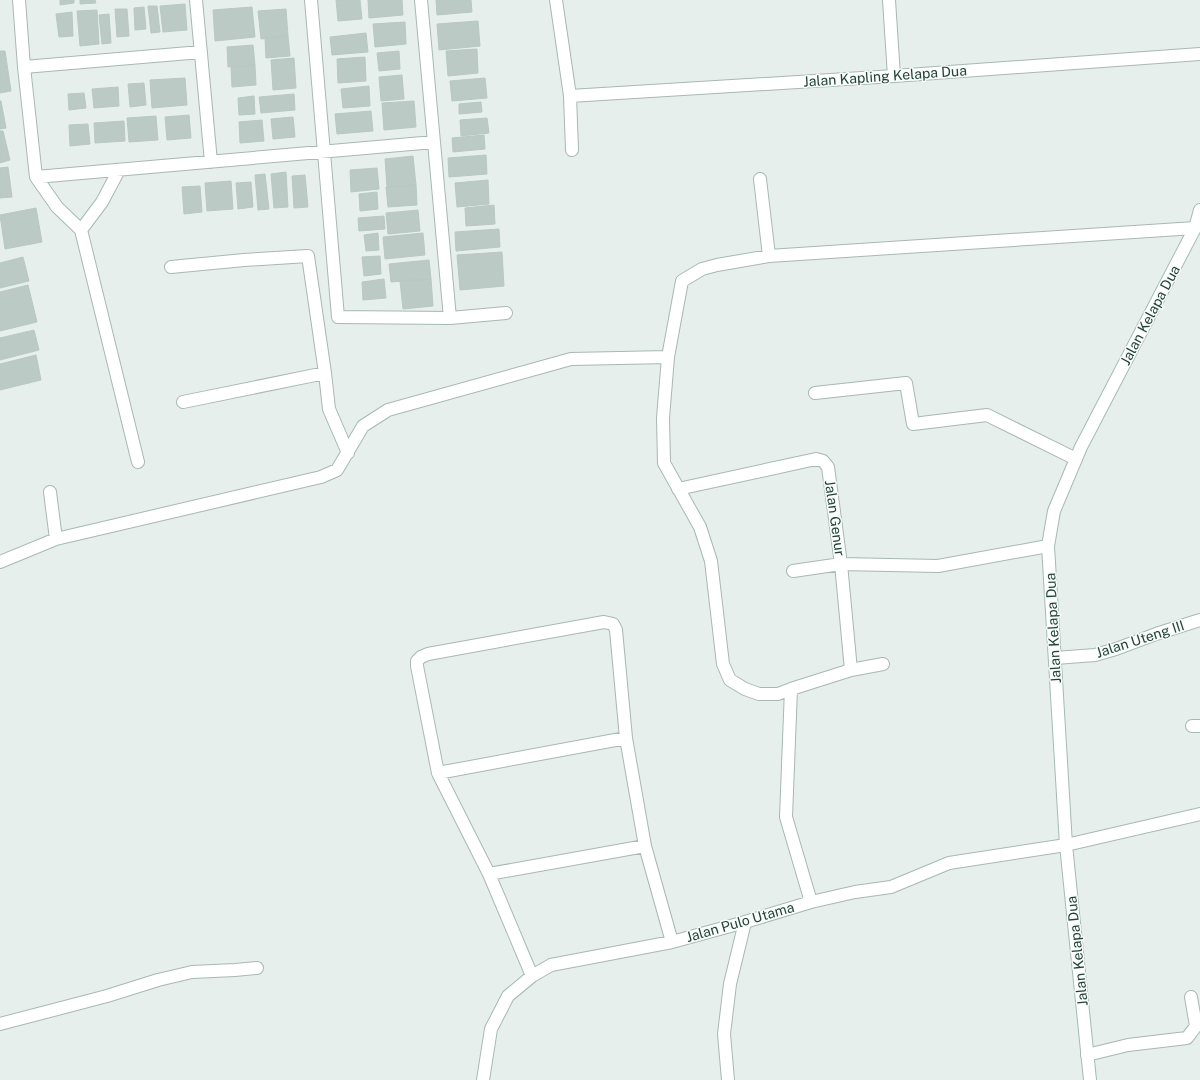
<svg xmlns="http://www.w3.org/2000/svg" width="1200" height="1080" font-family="'Public Sans',sans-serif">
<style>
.building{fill:#bbcac4;stroke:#b8c9c2}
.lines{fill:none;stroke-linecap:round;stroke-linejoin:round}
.service-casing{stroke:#a8b8b2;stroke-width:14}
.minor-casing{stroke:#a8b8b2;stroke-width:14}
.secondary-casing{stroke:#a4bbb3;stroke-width:14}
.service{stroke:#fff;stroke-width:12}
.minor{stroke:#fff;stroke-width:12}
.secondary{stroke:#fff;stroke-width:12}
.labels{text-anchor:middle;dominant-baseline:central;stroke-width:3;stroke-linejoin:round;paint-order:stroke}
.street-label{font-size:14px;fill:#24423a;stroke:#f7fbf9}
</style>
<rect width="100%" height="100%" fill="#e6efeb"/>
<path class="building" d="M60,0H74V3L60,5Z
M80,0H95L96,3L80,4Z
M336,0H360L362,19L338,21Z
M368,0H402L403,15L369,18Z
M436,0H471L472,12L437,15Z
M185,4L187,30L163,32L160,6Z
M148,6H157L160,32L151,33Z
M144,7L146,29L135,30L134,8Z
M252,7L255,37L215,41L213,10Z
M115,9H127L129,36L117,37Z
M286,9L288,36L261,39L258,11Z
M97,10L99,44L80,46L77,11Z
M72,12L73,36L59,37L56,14Z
M109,14L111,43L102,44L99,15Z
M478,21L480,46L439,50L437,24Z
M405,22L406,44L375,47L373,24Z
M366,33L368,52L332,55L330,37Z
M288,36L290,56L266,58L265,38Z
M253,45L255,65L228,67L227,47Z
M477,49L478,73L448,76L446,51Z
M0,51H5L11,91L0,93Z
M399,51L400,69L379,71L377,53Z
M365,57L366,81L338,83L337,59Z
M294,58L296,88L273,90L271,60Z
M255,65L256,85L232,87L231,67Z
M402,75L404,99L381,101L379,77Z
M185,78L187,105L152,108L150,80Z
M485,78L487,98L452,101L450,81Z
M144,83L146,105L130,107L128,84Z
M369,86L370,106L343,108L341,89Z
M118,87L119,106L94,108L92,89Z
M84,93L86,108L69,110L68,94Z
M294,94L295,110L261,113L259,97Z
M254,96L255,114L239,115L238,98Z
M0,101H1L6,128L0,129Z
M414,101L416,127L384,130L382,103Z
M481,102L482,112L459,114V104Z
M371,111L373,131L337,134L335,114Z
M189,115L191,138L167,140L165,117Z
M156,116L158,140L129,142L127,118Z
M293,117L295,137L273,139L271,119Z
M487,118L489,133L461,136L460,120Z
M262,120L264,141L240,143L239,122Z
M124,121L125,141L95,143L94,123Z
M88,124L90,144L70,146L69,125Z
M0,131H3L10,160L0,163Z
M484,135L485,149L453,152L452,138Z
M486,155L487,174L449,177L448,158Z
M413,156L416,185L387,187L385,159Z
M8,167L12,197L0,198V168Z
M377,168L379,189L351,192L350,170Z
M286,172L288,207L274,208L271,174Z
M265,174L269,209L258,210L255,175Z
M305,175L308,207L294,208L292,176Z
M488,180L489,204L457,207L455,183Z
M231,181L233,209L207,211L205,183Z
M251,182L253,207L238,209L236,183Z
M416,185L417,205L388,207L386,187Z
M200,186L202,212L184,214L182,187Z
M377,192L378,209L360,211L359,194Z
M494,205L495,224L466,226L465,208Z
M36,208L42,242L5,249L0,215Z
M418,210L420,231L388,234L386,213Z
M384,216L385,229L359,231L358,218Z
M499,229L500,247L456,251L455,232Z
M378,233L379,250L366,251L364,235Z
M423,233L425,255L385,259L383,237Z
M502,252L504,286L460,290L457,255Z
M380,256L381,274L364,276L362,257Z
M23,257L29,281L0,288V263Z
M429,260L431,279L391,282L389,264Z
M384,279L386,298L363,300L362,282Z
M431,279L433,306L403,309L400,281Z
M28,285L37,322L0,331V292Z
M34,330L39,350L0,360V338Z
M36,355L41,380L0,390V364Z"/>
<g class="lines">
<g class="service-casing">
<path id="service" d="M728,1080L724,1034L730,984L745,922"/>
</g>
<g class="minor-casing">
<path id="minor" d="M19,0L24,67L36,177L57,207L81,230L138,462
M196,0L211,162
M311,0L338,317L450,318L506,313
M421,0L450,318
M556,0L570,96L572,150
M889,0L894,76
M24,67L201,52
M570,96L894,76L1200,54
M36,177L434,142
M760,179L769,256
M81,230L102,202L119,170
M171,267L244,260L308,256L325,373L329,409L348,453
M815,393L906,383L913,424L987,415L1076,459
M183,402L325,373
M678,489L816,459L823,461L828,467L841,564L938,566L1048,546
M50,492L56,539
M0,562L56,539L321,477L337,470L363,426L388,410L571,359L668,357
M793,571L841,564L851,670
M1055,658L1095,655L1116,649L1156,634L1200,620
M791,689L778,694H759L745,689L730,680L723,664L711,561L700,527L664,463L663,418L668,357L682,281L702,269L717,265L769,256L1195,228
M1192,726H1200
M438,773L626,738
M489,874L645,846
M811,902L786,817L791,689L851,670L883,664
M532,976L489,874L438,773L417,666V661L421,657L428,654L604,622L613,624L616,630L626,738L645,846L672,942
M0,1024L107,996L158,980L192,972L235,970L257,968
M1087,1055L1128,1045L1187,1038L1196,1026L1191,997
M483,1080L491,1029L508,996L532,976L551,965L672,942L745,922L811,902L855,892L891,887L949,863L1066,845L1200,814"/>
</g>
<g class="secondary-casing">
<path id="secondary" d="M1090,1080L1066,845L1048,546L1054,511L1081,447L1195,228L1200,210"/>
</g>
<use href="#service" class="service"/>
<use href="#minor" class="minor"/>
<use href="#secondary" class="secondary"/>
</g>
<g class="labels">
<g class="street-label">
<text transform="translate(885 76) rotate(-4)">Jalan Kapling Kelapa Dua</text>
<text transform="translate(1150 315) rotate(-62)">Jalan Kelapa Dua</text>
<text transform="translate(835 518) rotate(82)">Jalan Genur</text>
<text transform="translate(1053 628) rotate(-93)">Jalan Kelapa Dua</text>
<text transform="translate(1140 639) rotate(-18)">Jalan Uteng III</text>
<text transform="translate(740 922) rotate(-16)">Jalan Pulo Utama</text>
<text transform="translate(1077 951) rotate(-96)">Jalan Kelapa Dua</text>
</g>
</g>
</svg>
